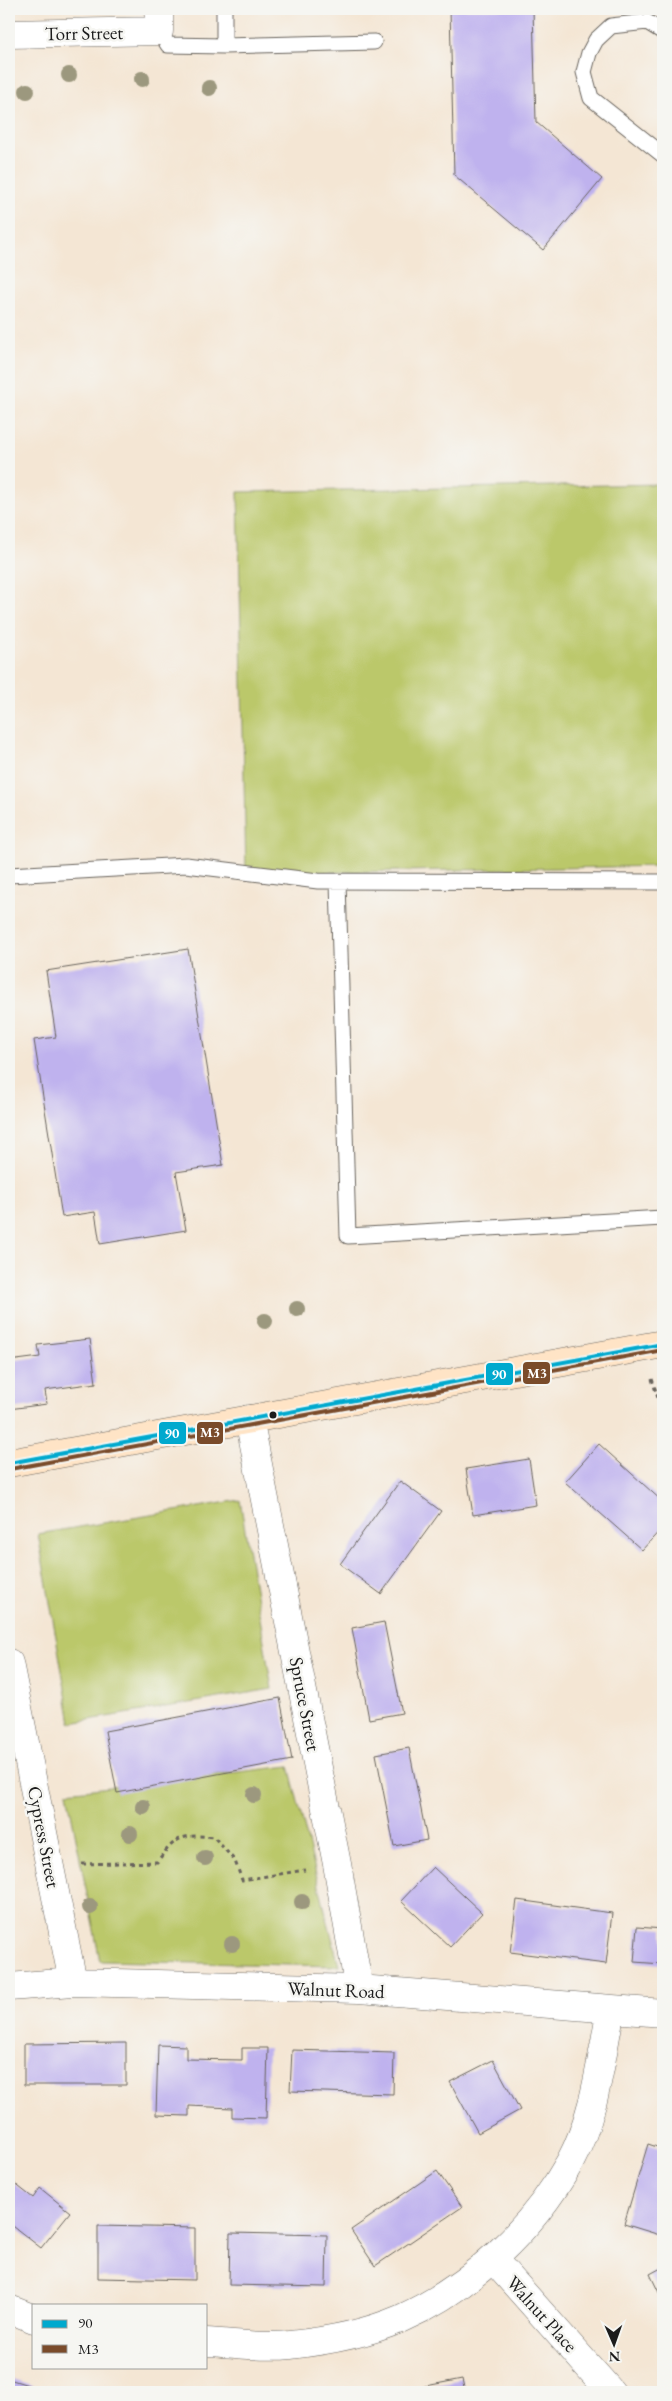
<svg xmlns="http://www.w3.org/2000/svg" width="672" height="2401" font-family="'EB Garamond',serif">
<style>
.green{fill:#bbc86a;stroke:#6c7243}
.building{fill:#bfb2ee}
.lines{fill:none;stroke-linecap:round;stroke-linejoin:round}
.service-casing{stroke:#68635c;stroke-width:17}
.minor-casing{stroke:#68635c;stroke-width:29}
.secondary-casing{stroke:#68635c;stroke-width:29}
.path{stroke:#68635c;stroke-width:3;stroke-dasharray:4 4;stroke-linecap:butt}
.service{stroke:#fff;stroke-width:15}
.minor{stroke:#fff;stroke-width:28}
.secondary{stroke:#ffe4c6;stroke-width:28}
.bus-1-casing{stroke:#f6f6f2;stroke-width:8}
.bus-2-casing{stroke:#f6f6f2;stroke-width:8}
.bus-1{stroke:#00a9ce;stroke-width:4}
.bus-2{stroke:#7a4b2a;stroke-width:4}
.tree{fill:#9c987e}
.bus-dot{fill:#1c1c1c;stroke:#f6f6f2;stroke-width:2}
.labels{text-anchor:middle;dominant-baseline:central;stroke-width:5;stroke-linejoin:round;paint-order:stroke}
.street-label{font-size:19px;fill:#1c1c1c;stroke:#f6f6f2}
.line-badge{stroke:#f6f6f2;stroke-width:2}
.badge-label{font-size:14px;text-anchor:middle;font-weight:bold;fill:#fff}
</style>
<rect width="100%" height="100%" fill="#f6f6f2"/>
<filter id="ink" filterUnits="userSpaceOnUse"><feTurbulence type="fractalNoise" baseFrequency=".02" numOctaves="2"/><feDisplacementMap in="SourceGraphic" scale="10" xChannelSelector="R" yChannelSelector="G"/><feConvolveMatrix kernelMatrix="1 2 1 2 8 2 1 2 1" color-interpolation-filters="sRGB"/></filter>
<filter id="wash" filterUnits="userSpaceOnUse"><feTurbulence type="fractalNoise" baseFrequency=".0096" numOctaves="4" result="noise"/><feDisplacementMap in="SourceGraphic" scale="20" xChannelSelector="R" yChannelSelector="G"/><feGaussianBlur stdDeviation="1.12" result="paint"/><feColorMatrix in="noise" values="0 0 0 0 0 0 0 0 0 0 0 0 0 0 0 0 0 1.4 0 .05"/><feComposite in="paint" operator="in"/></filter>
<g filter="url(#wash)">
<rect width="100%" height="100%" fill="#f4e6d4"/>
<path class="green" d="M663,484V866L246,874L238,492Z
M240,1500L272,1689L71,1723L38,1534Z
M289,1766L339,1966L100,1961L67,1792Z"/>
<g id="blocks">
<path class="building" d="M450,9H533L536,122L602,179L543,250L454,175Z
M188,949L223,1165L176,1172L186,1230L100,1244L95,1212L62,1217L34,1040L56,1037L46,971Z
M90,1339L96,1383L45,1390L47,1404L9,1409V1361L40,1357L38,1345Z
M599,1444L663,1502V1527L642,1550L565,1482Z
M529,1459L536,1505L473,1515L466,1469Z
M400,1481L441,1511L381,1594L340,1564Z
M384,1622L402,1713L369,1719L352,1628Z
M280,1698L292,1760L117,1793L105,1731Z
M409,1748L427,1840L394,1846L376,1754Z
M433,1867L482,1913L450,1947L401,1901Z
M517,1900L612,1913L606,1964L510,1952Z
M637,1927L663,1929V1964L634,1962Z
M126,2043V2085H24V2044Z
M158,2045L186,2046V2059L242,2060V2048H268L266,2118L232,2117V2108L189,2106V2116L156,2115Z
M292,2050L394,2053L393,2094L290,2091Z
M493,2060L520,2110L478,2133L450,2082Z
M648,2144L663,2149V2236L624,2224Z
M437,2171L462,2207L375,2266L351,2230Z
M9,2179L33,2198L40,2188L70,2212L41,2248L9,2223Z
M98,2226L195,2228V2280L98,2278Z
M230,2233L327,2235L326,2287L229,2285Z
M663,2267V2301L650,2274Z
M9,2379L44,2390L43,2392H9Z
M462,2379L465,2392H400V2391Z
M226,2390L254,2391V2392H226Z"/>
</g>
</g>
<g filter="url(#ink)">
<use href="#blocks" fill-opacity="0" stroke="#68635c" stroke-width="1"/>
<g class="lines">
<g class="service-casing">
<path id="service" d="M224,9V46L374,42
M159,31L168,45L224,46
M663,32L647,22L611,26L596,40L589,53L584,72L591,98L663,155
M9,875L186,865L318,881L663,882
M338,881L348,1236L663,1218"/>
</g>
<g class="minor-casing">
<path id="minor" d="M9,34L159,31V9
M249,1419L337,1864L359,1989
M9,1663L73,1982
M9,1987L73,1982L359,1989L663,2013
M493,2259L611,2392
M9,2309L34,2319
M206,2342C233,2343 263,2348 290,2345C327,2341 365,2334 400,2319C470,2288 533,2229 570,2162C595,2116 601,2059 611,2009"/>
</g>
<g class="secondary-casing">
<path id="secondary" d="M9,1463L663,1344"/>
</g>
<path class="path" d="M652,1379L663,1414
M82,1864L157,1862C176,1836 182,1834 214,1837L235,1861L242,1880L305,1870"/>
<use href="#service" class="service"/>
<use href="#minor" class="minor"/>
<use href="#secondary" class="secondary"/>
<g class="bus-1-casing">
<path id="bus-1" d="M9,1463L663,1344"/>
</g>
<g class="bus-2-casing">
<path id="bus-2" d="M10,1469L663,1350"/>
</g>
<use href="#bus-1" class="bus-1"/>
<use href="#bus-2" class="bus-2"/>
</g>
<g class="tree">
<circle cx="69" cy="75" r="8"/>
<circle cx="142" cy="79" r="8"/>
<circle cx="209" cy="88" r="8"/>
<circle cx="27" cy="91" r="8"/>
<circle cx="297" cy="1309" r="8"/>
<circle cx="265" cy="1321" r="8"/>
<circle cx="254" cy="1795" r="8"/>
<circle cx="143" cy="1807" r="8"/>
<circle cx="130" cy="1834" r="8"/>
<circle cx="205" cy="1858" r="8"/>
<circle cx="302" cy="1902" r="8"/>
<circle cx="90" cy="1907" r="8"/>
<circle cx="232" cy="1944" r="8"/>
</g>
</g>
<circle class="bus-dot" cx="273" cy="1415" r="4.5"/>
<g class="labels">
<g class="street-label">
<text transform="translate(84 33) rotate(-1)">Torr Street</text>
<text transform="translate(305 1704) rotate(79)">Spruce Street</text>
<text transform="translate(44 1837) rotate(79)">Cypress Street</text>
<text transform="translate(336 1990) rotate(2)">Walnut Road</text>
<text transform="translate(542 2314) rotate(48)">Walnut Place</text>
</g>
</g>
<g class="line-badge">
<rect x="522" y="1361" width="29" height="24" rx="5" fill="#7a4b2a"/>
<rect x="485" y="1362" width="29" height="24" rx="5" fill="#00a9ce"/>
<rect x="196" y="1421" width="28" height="24" rx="5" fill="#7a4b2a"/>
<rect x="158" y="1421" width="29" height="24" rx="5" fill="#00a9ce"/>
</g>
<g class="badge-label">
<text x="537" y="1378">M3</text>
<text x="499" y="1379">90</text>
<text x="210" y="1437">M3</text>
<text x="172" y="1438">90</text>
</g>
<rect width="672" height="2401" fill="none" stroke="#f6f6f2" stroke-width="30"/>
<rect x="32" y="2304" width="175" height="65" fill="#f6f6f2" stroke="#9f9f9c"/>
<rect x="42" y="2320" width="25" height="8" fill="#00a9ce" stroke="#9f9f9c"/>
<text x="78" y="2328" font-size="15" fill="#1c1c1c">90</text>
<rect x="42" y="2345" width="25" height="8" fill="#7a4b2a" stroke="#9f9f9c"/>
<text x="78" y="2354" font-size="15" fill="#1c1c1c">M3</text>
<g transform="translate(614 2344) rotate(178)" stroke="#f6f6f2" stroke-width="4" paint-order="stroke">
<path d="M0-4L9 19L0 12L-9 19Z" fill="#1c1c1c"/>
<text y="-8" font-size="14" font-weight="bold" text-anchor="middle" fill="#1c1c1c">N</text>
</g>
</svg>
